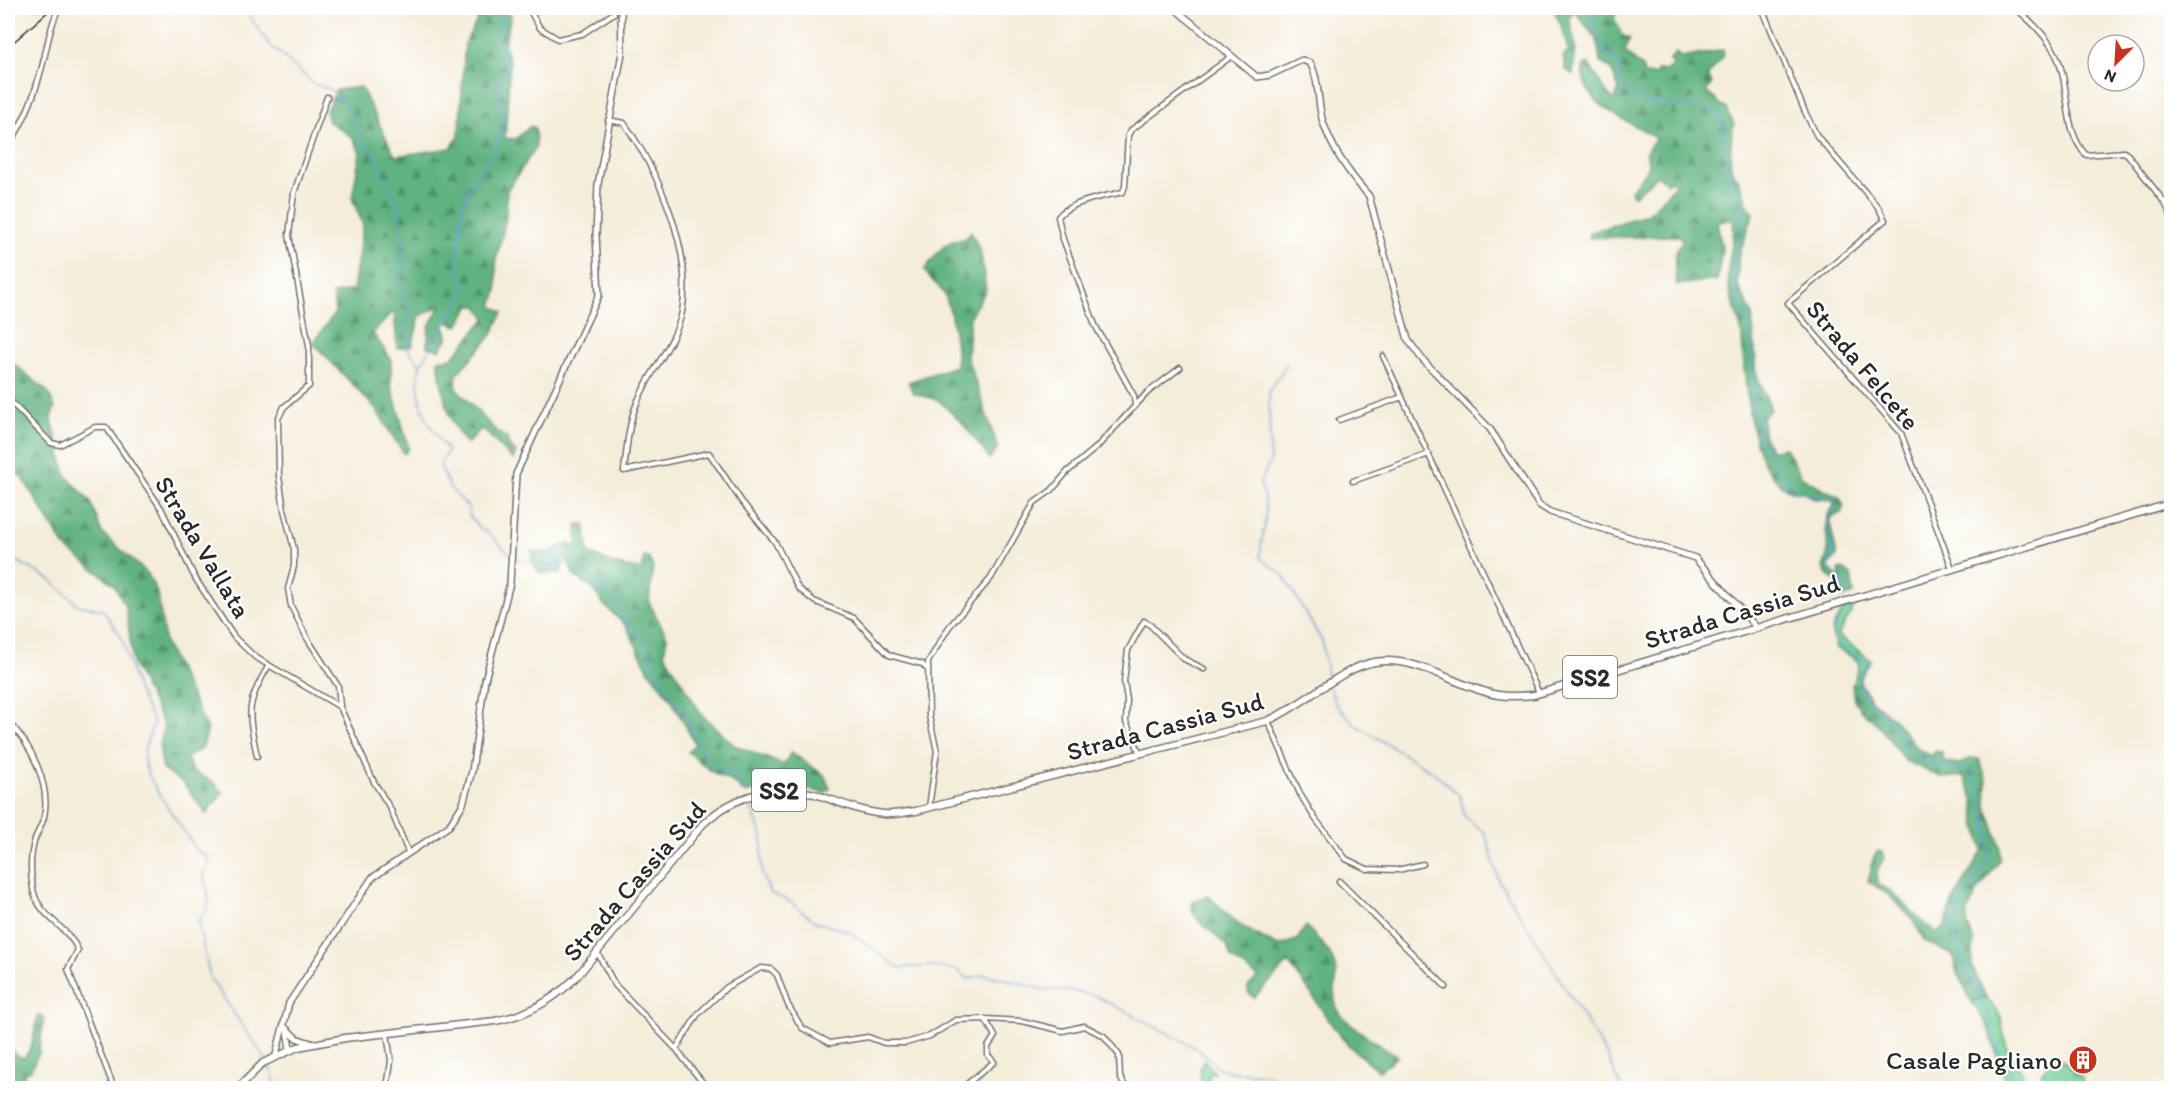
<svg xmlns="http://www.w3.org/2000/svg" width="2179" height="1096" font-family="Itim,sans-serif">
<style>
.grass{fill:url(#grass-tufts);stroke:#507e62;stroke-width:1.5}
.forest{fill:url(#forest-firs);stroke:#466f56;stroke-width:1.5}
.lines{fill:none;stroke-linecap:round;stroke-linejoin:round}
.stream{stroke:#679dd4;stroke-width:1.5}
.street-casing{stroke:#716f68;stroke-width:7}
.secondary-casing{stroke:#716f68;stroke-width:8}
.primary-casing{stroke:#716f68;stroke-width:9}
.street{stroke:#fff;stroke-width:4}
.secondary{stroke:#fff;stroke-width:5}
.primary{stroke:#fff;stroke-width:6}
.rail{stroke:#2b2b2b;stroke-width:1.5}
.labels{text-anchor:middle;dominant-baseline:central;stroke-width:4.5;stroke-linejoin:round;paint-order:stroke}
.shield{fill:#fff;stroke:#6b6b6b;stroke-width:1.5}
.shield-label{font-size:24px;font-weight:bold;fill:#2b2b2b}
.street-label{font-size:26px;fill:#2b2b2b;stroke:#fff}
.poi-label{font-size:26px;fill:#2b2b2b;stroke:#fff;text-anchor:end}
</style>
<defs>
<pattern id="grass-tufts" width="24" height="20" patternUnits="userSpaceOnUse" patternTransform="scale(1.5)"><rect width="24" height="20" fill="#76d198"/><path d="M3 7l-1-3M5 7V3M7 7l1-3M15 17l-1-3M17 17v-4M19 17l1-3" fill="none" stroke="#61aa7c"/></pattern>
<pattern id="forest-firs" width="22" height="20" patternUnits="userSpaceOnUse" patternTransform="scale(1.5)"><rect width="22" height="20" fill="#60b380"/><path d="M5 1l3.5 6h-7zM16 11l3.5 6h-7z" fill="#4f9269"/></pattern>
</defs>
<rect width="100%" height="100%" fill="#fff"/>
<filter id="ink" filterUnits="userSpaceOnUse"><feTurbulence type="fractalNoise" baseFrequency=".0167" numOctaves="2"/><feDisplacementMap in="SourceGraphic" scale="12" xChannelSelector="R" yChannelSelector="G"/><feConvolveMatrix kernelMatrix="1 2 1 2 8 2 1 2 1" color-interpolation-filters="sRGB"/></filter>
<filter id="wash" filterUnits="userSpaceOnUse"><feTurbulence type="fractalNoise" baseFrequency=".008" numOctaves="4" result="noise"/><feDisplacementMap in="SourceGraphic" scale="24" xChannelSelector="R" yChannelSelector="G"/><feGaussianBlur stdDeviation="1.35" result="paint"/><feColorMatrix in="noise" values="0 0 0 0 0 0 0 0 0 0 0 0 0 0 0 0 0 1.4 0 .05"/><feComposite in="paint" operator="in"/></filter>
<g filter="url(#wash)">
<rect width="100%" height="100%" fill="#f4edd9"/>
<path class="grass" d="M1852,605L1855,606L1838,635L1871,660L1860,678L1861,684L1852,685L1859,666L1857,660L1836,648C1830,632 1830,626 1842,613V609Z
M1986,997L2000,1015L2007,1049L2023,1073L2024,1088H2008L1987,1025L1972,1002Z
M2057,1057L2063,1060L2082,1078L2083,1088H2035L2049,1061Z
M1204,1060L1215,1073L1209,1074V1088H1202L1200,1068Z"/>
<path class="forest" d="M484,8H496L511,16L504,45L510,62L505,138L515,139L531,126L535,128L536,147L507,191L506,219L496,260L497,291L492,306L503,312L491,336L457,374L456,388L496,431L508,439L509,446L516,452L513,460L482,428L467,444C446,421 442,390 438,360L452,358L486,318L478,306H470L458,326L447,322L444,327L448,337L440,350L427,347L429,326L441,305L420,316L412,346L397,348L394,311L373,333L391,359V385L409,449L404,454L375,408L313,343L335,313L333,294L353,290L363,225L352,198L360,153L353,138L328,121L326,111L336,90L361,87L395,156L451,148L459,136L465,43Z
M1553,8H1619L1614,18L1623,36L1630,39L1625,52L1642,67L1644,74L1655,75L1658,70L1666,71L1674,65L1669,60L1676,53L1682,58L1723,50V57L1708,75L1712,83L1706,92L1727,109L1734,125C1731,131 1730,160 1731,167C1733,173 1738,178 1740,184C1745,195 1746,204 1753,214L1738,258V285L1752,314L1757,375L1771,409L1762,418L1765,439L1771,451L1785,448L1802,477L1839,497L1844,506L1841,513L1829,518L1837,556L1829,565V569L1841,578L1839,570L1843,569L1851,575L1854,594L1841,598L1836,581L1826,574L1823,567C1836,542 1816,530 1834,504L1833,500C1826,499 1816,500 1810,497C1804,493 1810,494 1803,492C1798,491 1793,492 1789,490C1747,470 1745,378 1742,337C1741,317 1728,300 1728,279C1727,259 1736,241 1733,220L1717,221L1722,250L1717,280L1677,285C1675,271 1671,253 1682,242L1680,236L1589,238V233L1649,213L1676,184L1671,179L1667,183L1657,175L1634,196L1631,191L1649,166L1646,152L1656,138C1630,120 1579,107 1583,65L1588,63L1608,95L1614,99L1619,89L1611,69L1600,62L1597,40L1574,10L1570,20L1576,51L1573,75L1566,70L1563,57L1565,53L1569,54L1561,25Z
M971,231L981,253L986,290L970,316L967,357L998,448L990,459L963,424L938,400L913,393L908,382L956,366C958,350 951,303 942,291C937,283 926,278 925,269C937,255 944,239 965,239Z
M8,359L48,392L55,408L51,417L66,475L91,502L102,533L148,574L158,595L165,643L208,730L202,749L187,757L192,771L212,781L223,792L206,814L183,783L163,770L159,745L164,726L133,664L126,607L114,585L65,547L22,477L8,467Z
M577,524H585L589,553L613,564L642,570L644,556L648,557L653,567L649,602L667,637L664,653L702,715L734,745L784,765L791,752L824,775L830,789L824,793C795,785 773,786 744,793C732,777 726,781 711,771C703,765 697,758 688,752L695,744L671,699L649,671L626,626L603,604L594,589L574,576L567,559H563L561,573H540L532,563V551L548,552L569,543L577,547Z
M1861,684L1871,700L1894,719L1918,749L1932,756L1935,751L1942,752L1944,762L1960,764L1971,758L1979,759L1987,782L1986,805L2000,846V860L1977,892L1967,913V923L1974,941L1972,966L1986,997L1972,1002L1957,973L1953,956L1925,941L1911,918L1890,896L1868,881L1875,854L1878,851L1882,852L1884,858L1877,872L1878,885L1890,890L1935,933L1945,926L1951,904L1983,850L1976,823L1974,801L1964,776L1943,778L1905,761L1878,725L1861,710L1854,700L1852,685Z
M1208,895L1239,925L1278,946L1297,940L1306,926C1318,940 1334,952 1336,972C1338,985 1331,994 1337,1008C1345,1026 1381,1045 1398,1056L1379,1071C1364,1059 1346,1045 1335,1029C1319,1007 1306,984 1288,963L1254,998L1248,992V987L1258,977L1231,958L1227,946L1199,921L1193,913L1191,903Z
M38,1015L44,1018L39,1053L30,1071H26L20,1088H8V1042L15,1055L24,1058L31,1048Z"/>
<g class="lines">
<path class="stream" d="M250,8V17L270,45L314,84L330,89L352,112L367,150L374,152L382,175L397,204L404,246L401,289L410,312L407,325L408,349L420,364C414,399 425,424 448,450L440,465L450,488L468,507L469,515L479,528L487,532L510,554
M1587,8L1605,51L1619,65C1616,121 1684,95 1717,113L1723,127L1728,174L1742,204L1743,236L1733,266L1739,300L1752,334L1754,399L1759,436L1791,489L1838,502L1827,528L1834,555L1826,565L1843,581L1845,599
M421,364L461,299L465,286L458,269L462,207L470,186L493,154L500,137L503,121L497,84L508,67L506,57L496,42L503,16L502,8
M1287,364L1269,391L1270,462L1260,482C1272,519 1262,523 1260,558L1283,575L1322,641L1328,681
M8,556L51,580L78,605L103,610L122,638L137,689L154,723C150,734 143,747 144,759C144,779 185,830 197,851L207,856L209,864L203,875C209,896 214,904 198,921L210,978L266,1060
M513,557L521,561L570,563L585,581L611,596L624,619L645,641L656,669L671,696L683,709L709,764L733,776L745,793
M1845,604C1844,617 1834,622 1833,635L1843,650L1868,662L1858,678C1862,702 1873,702 1887,719C1894,727 1899,737 1906,746C1923,765 1947,768 1971,771L1975,778C1981,799 1991,834 1989,855C1987,879 1949,900 1954,932C1960,964 1979,992 1991,1021C1994,1031 1994,1043 1999,1053C2006,1069 2015,1067 2014,1088
M1329,686L1336,705L1356,725L1433,772L1460,796L1465,817L1485,833L1499,881L1608,1057L1621,1088
M748,800L762,836V873L770,893L789,901L816,922L850,932L899,968L934,966L957,970L968,979L983,975L997,977L1041,989L1074,991L1096,996L1198,1049L1219,1068L1234,1072L1264,1074L1302,1088
M269,1064L277,1088"/>
</g>
</g>
<g filter="url(#ink)">
<g class="lines">
<g class="street-casing">
<path id="street" d="M35,8H42
M528,8L540,28L558,39L582,34L614,13
M1762,8L1805,112L1817,136L1878,207L1885,220L1788,303L1901,433L1952,568
M2015,8C2031,21 2049,38 2057,57C2071,88 2062,129 2086,155L2124,152L2128,155L2165,203L2172,217
M327,97L294,193L289,235L309,346V386L284,407L278,419L279,476L284,510L294,549V566L288,589L291,606L307,638L338,686L340,706
M608,120L624,123C658,171 694,252 682,312C675,345 649,372 637,403C628,424 627,448 624,471L709,453L742,502L775,542L798,588L814,601L854,618L889,655L922,664L927,669
M8,146C23,124 33,100 40,74C47,52 48,29 59,8
M1383,356L1539,693
M8,399L51,443L60,445L95,427H106L161,508L195,578L234,637L255,657L340,707L374,782L390,808L408,852
M1135,406L1134,396L1095,325L1063,239L1058,217C1068,202 1106,196 1123,192L1125,186L1128,135L1131,130L1232,56
M1339,420L1402,397
M1353,481L1429,454
M1268,721L1300,794L1314,817L1346,859L1367,869L1398,870L1423,864
M8,722C31,743 51,786 44,817C42,825 38,831 35,839C30,855 30,872 33,889C38,917 67,925 78,950L68,969L114,1088
M1140,753L1126,722L1127,700L1124,681L1128,650L1144,621L1149,624L1184,659L1204,669
M257,756C248,712 245,705 269,665
M929,807L937,751L929,716L928,662L949,627L991,578L1034,503L1052,490L1067,472L1097,447L1147,393L1180,368
M1339,881L1446,987
M597,952L615,985L676,1049L707,1088
M387,1033L391,1061L387,1088
M676,1049L698,1014L727,987L761,968L771,969L777,975L788,1005L802,1028L830,1043L868,1037L884,1043H906L930,1036L956,1020L985,1019L1022,1021L1063,1031L1084,1026L1104,1036L1119,1055L1120,1077L1126,1088
M962,1088L994,1062L988,1055V1047L995,1036L985,1019"/>
</g>
<g class="secondary-casing">
<path id="secondary" d="M1174,8L1257,77L1270,75L1302,60L1310,63C1320,80 1317,103 1323,122C1332,149 1350,175 1369,196L1408,340L1422,359L1490,429L1539,505L1550,512L1695,558L1756,627
M286,1028L296,1038L311,1043
M287,1030L290,1049
M276,1055L289,1003L372,878L449,826L463,804L472,771L485,680L510,583L516,474L599,295L596,235L598,184L622,53L621,8"/>
</g>
<g class="primary-casing">
<path id="primary" d="M238,1088L263,1063L298,1047L345,1038L495,1021C528,1015 555,1000 579,974L703,824C734,795 777,783 818,795C839,802 861,812 884,814C895,815 905,812 916,811L1267,721C1302,707 1341,667 1375,662C1417,655 1458,688 1498,695C1510,697 1522,696 1534,695L2172,503"/>
</g>
<use href="#street" class="street"/>
<use href="#secondary" class="secondary"/>
<use href="#primary" class="primary"/>
<path class="rail" d="M8,47L52,8"/>
</g>
</g>
<defs>
<g id="building-disc" transform="scale(1.5)"><circle r="9.5" fill="#c8321e" stroke="#fff"/><path d="M-4-6H4V6H1V3H-1V6H-4ZM-2.5-4.3h1.7v1.8h-1.7ZM.8-4.3h1.7v1.8H.8ZM-2.5-1h1.7V.8h-1.7ZM.8-1h1.7V.8H.8Z" fill="#fff"/></g>
</defs>
<g fill-rule="evenodd">
<use href="#building-disc" x="2083" y="1060"/>
</g>
<g class="labels">
<g class="shield">
<rect x="1563" y="656" width="54" height="42" rx="4.5"/>
<rect x="752" y="769" width="54" height="42" rx="4.5"/>
</g>
<g class="shield-label">
<text x="1590" y="677">SS2</text>
<text x="779" y="790">SS2</text>
</g>
<g class="street-label">
<text transform="translate(1863 365) rotate(50)">Strada Felcete</text>
<text transform="translate(203 547) rotate(59)">Strada Vallata</text>
<text transform="translate(1742 611) rotate(-17)">Strada Cassia Sud</text>
<text transform="translate(1165 726) rotate(-15)">Strada Cassia Sud</text>
<text transform="translate(634 881) rotate(-49)">Strada Cassia Sud</text>
</g>
<g class="poi-label">
<text x="2062" y="1060">Casale Pagliano</text>
</g>
</g>
<rect width="2179" height="1096" fill="none" stroke="#fff" stroke-width="30"/>
<g transform="translate(2116 63) rotate(204)"><circle r="28" fill="#ffffff" stroke="#aaaaaa" stroke-width="1.5"/>
<path d="M0-4.5L10 22L0 15L-10 22Z" fill="#c8321e"/>
<text y="-9" font-size="16" font-weight="bold" text-anchor="middle" fill="#2b2b2b">N</text>
</g>
</svg>
